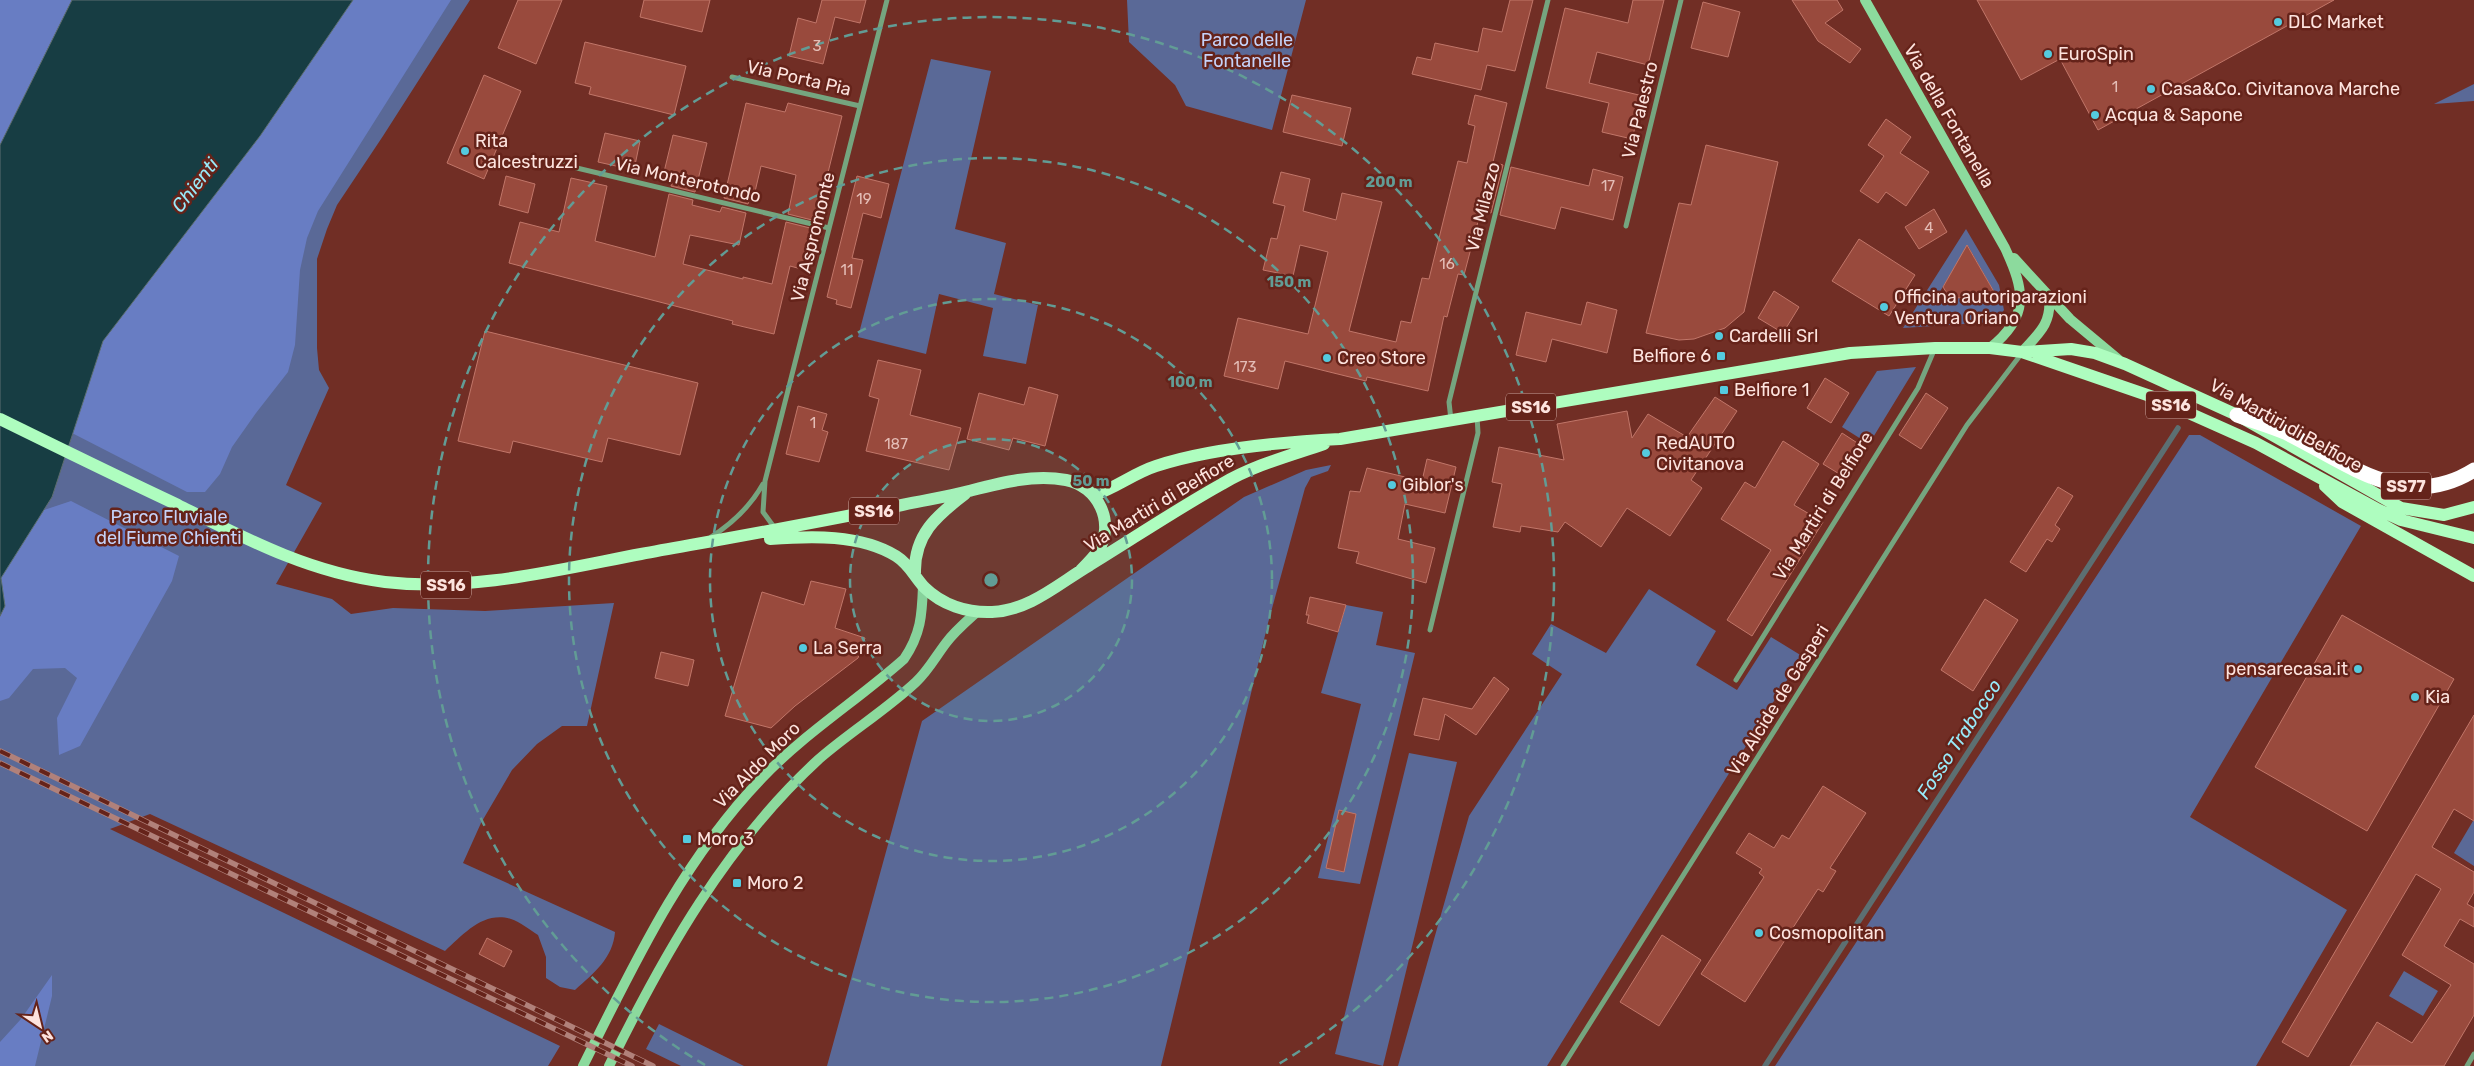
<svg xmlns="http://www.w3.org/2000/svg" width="2474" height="1066" font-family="Rubik,sans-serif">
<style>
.green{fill:#5a6997;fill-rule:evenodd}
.forest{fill:#687dc3}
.water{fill:#173d43;stroke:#5c6f72}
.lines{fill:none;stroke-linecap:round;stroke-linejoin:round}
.stream{stroke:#5c6f72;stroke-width:5.5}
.building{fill:#994a3d;stroke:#c17669}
.street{stroke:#75a57f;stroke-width:5}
.secondary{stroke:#8cda9d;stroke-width:10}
.primary{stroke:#aefdbf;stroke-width:12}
.highway{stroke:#fff;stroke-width:15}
.rail-casing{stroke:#b1817a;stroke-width:5.5}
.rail{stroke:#65231a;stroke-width:4;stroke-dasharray:11;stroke-linecap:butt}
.ring{fill:none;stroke:#629c95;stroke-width:2.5;stroke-dasharray:9 6}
.poi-dot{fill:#54cade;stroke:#65231a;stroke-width:2}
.labels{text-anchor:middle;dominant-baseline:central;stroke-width:5;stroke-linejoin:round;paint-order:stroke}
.number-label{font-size:15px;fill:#e4bdb6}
.shield{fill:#65231a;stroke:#cfa9a3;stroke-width:1}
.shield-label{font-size:16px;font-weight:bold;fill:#fde3de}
.poi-label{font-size:18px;fill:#fde3de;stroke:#65231a;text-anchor:start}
.park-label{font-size:18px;fill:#c5d2f9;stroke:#65231a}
.street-label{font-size:18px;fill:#fde3de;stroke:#65231a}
.water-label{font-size:19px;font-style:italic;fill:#98ebfa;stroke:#65231a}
.centre{fill:#629c95;stroke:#65231a;stroke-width:2.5}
.ring-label{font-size:15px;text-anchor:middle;font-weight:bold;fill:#629c95;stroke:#65231a;stroke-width:5;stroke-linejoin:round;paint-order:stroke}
</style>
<rect width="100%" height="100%" fill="#712e25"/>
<path class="green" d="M353,0H470L383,136L337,205L327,229L317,259V348L319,370L329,388L286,485L322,503L276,584L332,599L351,614L393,608L485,611L614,603L587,726H562L537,744L512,770L481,823L463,863L615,932C613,958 594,973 575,990L560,987L546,978V957L538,935C530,930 520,922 511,919C483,911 464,934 445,951L150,814L110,829L560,1046L548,1066H0V617L5,606L0,578L52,497L103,341L260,136Z
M1306,0L1272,130L1186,106L1175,85L1129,42L1127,0Z
M931,59L991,71L955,229L1006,243L994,294L1038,305L1026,364L983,356L993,308L939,294L926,354L858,337Z
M2474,84V101L2434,104Z
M1966,229L1999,285L2004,310L1994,322L1903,328ZM1968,246L1997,297L1936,299V298Z
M1916,367L1869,444L1842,427L1877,371Z
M2189,435H2200L2361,526L2190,817L2347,910L2256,1066H1775Z
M1331,465L1328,471L1311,477L1305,488L1268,623L1161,1066H827L922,721L1244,497L1306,470Z
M1649,589L1716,631L1696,665L1737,690L1771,637L1802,656L1547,1066H1398L1469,816L1562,674L1532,654L1551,624L1606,653Z
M1346,605L1383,612L1376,645L1415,653L1360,884L1318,878L1361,704L1321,693Z
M1409,753L1457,762L1383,1066L1335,1054Z
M2473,821H2474V866L2454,853Z
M2404,971L2438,991L2423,1016L2389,996Z
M659,1024L744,1066H681L646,1049Z"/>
<path class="forest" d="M0,0H72L0,145Z
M353,0H451L318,211L307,238L300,270L295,345L288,372L256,413L232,447L220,474L205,492H187L72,433L103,341L260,136Z
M71,501L179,556L172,581L80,746L59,755L57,718L77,678L65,668L33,669L9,698L0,701V617L5,606L0,578L44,510Z
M52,975V996L35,1066H0V1042L21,1019Z"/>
<path class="water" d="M72,0H353L260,136L103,341L52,497L1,578L5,606L0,616V145Z"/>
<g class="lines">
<path class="stream" d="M1765,1066L2178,428"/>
</g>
<path class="building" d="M518,0H562L536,64L498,48Z
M644,0H710L702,32L640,17Z
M822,0H866L860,23L835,17L823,64L789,56L798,18L816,23Z
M1510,0H1533L1515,71L1487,65L1481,90L1412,74L1417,57L1431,60L1435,43L1478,52L1483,28L1502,32Z
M1633,0H1664L1648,65L1597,52L1589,83L1643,96L1632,139L1602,132L1609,103L1546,88L1565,8L1628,23Z
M1792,0H1837L1843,10L1825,23L1861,49L1850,63L1818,41Z
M1977,0H2334L2098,130L2060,59L2021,80Z
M1703,2L1740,12L1728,57L1691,48Z
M585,42L686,66L674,115L589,94L591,87L575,83Z
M484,75L521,91L484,179L447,163Z
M1292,95L1351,108L1342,146L1283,132Z
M1475,95L1507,103L1493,162L1503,165L1491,213L1481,210L1464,275L1458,274L1447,317L1444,316L1428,391L1367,377L1366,381L1285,361L1278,389L1224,376L1238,318L1308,334L1328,252L1300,245L1293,276L1263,270L1271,238L1277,239L1285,206L1273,203L1281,172L1310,179L1303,211L1336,220L1342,193L1382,202L1349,331L1396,342L1401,321L1411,323L1422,278L1429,279L1458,161L1467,163L1475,126L1468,124Z
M746,103L785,112L788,103L842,116L816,221L788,214L796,175L761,166L754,196L751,195L748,204L724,198Z
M1886,119L1911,137L1900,153L1929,172L1906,206L1886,192L1878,203L1860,191L1884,156L1868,145Z
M605,133L640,141L634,170L598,162Z
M673,135L707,143L695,192L671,186L674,175L664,172Z
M1706,145L1778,162L1744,312L1725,328L1694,339L1679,340L1646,333L1679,203L1691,205Z
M1511,167L1589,186L1593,169L1623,177L1613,220L1561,207L1555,229L1500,215Z
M506,176L535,184L528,213L499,205Z
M857,176L889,184L881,218L863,213L852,258L863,260L851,308L836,304L837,300L827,297Z
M571,178L607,186L595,241L655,257L669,194L693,200L692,205L720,212L722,207L746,213L739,245L690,235L683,264L743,279V277L772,284L786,222L814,229L805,270L790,266L774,334L732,324L733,321L509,263L520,222L559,232Z
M1934,209L1947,232L1919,249L1905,227Z
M1859,239L1915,275L1889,316L1832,281Z
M1967,245L1997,297L1950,298L1943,287Z
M1774,291L1799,307L1783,333L1758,318Z
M1587,302L1617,310L1607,353L1552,339L1546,362L1516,355L1526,312L1581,325Z
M485,331L698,383L680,455L608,438L602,462L513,441L510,453L458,441Z
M878,360L921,370L910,415L961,428L949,470L866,451L879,399L869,396Z
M1825,378L1849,393L1831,423L1807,408Z
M1029,387L1058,395L1045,446L1013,438L1009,450L967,439L979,393L1024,405Z
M1926,393L1948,408L1921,449L1899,435Z
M1715,397L1737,411L1691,480L1702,488L1670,536L1627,508L1601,547L1565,522L1558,532L1521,526L1520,532L1493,527L1502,484L1492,482L1499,447L1564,460L1557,424L1627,411L1632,438L1648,414L1687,437Z
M798,406L827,414L822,430L828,432L819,462L786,454Z
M1842,433L1865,448L1846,478L1823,464Z
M1783,441L1819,464L1794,505L1823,522L1752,636L1727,620L1771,550L1721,519L1745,482L1755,488Z
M1427,459L1456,467L1445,513L1405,504L1398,539L1435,548L1426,583L1356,563L1359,552L1338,548L1350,491L1360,492L1367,468L1422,481Z
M2058,487L2073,496L2055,525L2060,529L2052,542L2047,539L2026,572L2010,562Z
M811,581L846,589L835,628L865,638L858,658L795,706L771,728L725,716L762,592L804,605Z
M1310,597L1346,605L1338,632L1307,623L1309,615H1306Z
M1985,599L2018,620L1973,691L1941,670Z
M2342,615L2454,679L2367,831L2255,767Z
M661,652L694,660L688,686L655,678Z
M1494,677L1509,689L1476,735L1445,714L1439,740L1414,735L1423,698L1472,709Z
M2474,715V821L2454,809L2432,847L2474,872V892L2467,904L2474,908V927L2460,919L2444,946L2474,964V1015L2444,1066H2350L2377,1022L2412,1043L2451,985L2402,955L2441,889L2416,874L2308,1057L2282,1042Z
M1823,786L1866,813L1830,868L1836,871L1823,892L1818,889L1745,1002L1701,974L1764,877L1759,873L1762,869L1736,853L1749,833L1774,848L1782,835L1789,839Z
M1339,810L1356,814L1344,872L1326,868Z
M1662,935L1701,960L1659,1026L1620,1002Z
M487,938L512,951L504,967L479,954Z"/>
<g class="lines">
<path class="street" d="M732,77L860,106
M539,159L829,228
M1626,226L1681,0
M1451,420L1449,402L1548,0
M774,527L763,512L765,481L887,0
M711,537C733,523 750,507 763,484
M1430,630L1478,433L1477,416
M1736,680L1918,388L1935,348
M1563,1066L1967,425L2022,353
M2467,1066L2474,1054"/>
<path class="secondary" d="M1865,0L2005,248C2025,291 2030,316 1990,348
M2014,258L2070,319L2118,359
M2022,352C2038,334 2052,324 2049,297
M583,1066C634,964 682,861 762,778C805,733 858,700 904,659C921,634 922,615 923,586
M609,1066C664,954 726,844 819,759C850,732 886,710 916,682C928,671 936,656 946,643C955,631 967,621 978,611"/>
<path class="primary" d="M2026,352L2071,349L2095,353L2125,364L2237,415L2401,508L2444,515L2474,507
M0,419C59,448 118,477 178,505C244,538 310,573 385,582C471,592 557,570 641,554C729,538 815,523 902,505C924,500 947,497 969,491C1000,483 1033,474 1066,480C1098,486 1116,523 1098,551C1093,558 1087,564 1081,570
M2325,486L2342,502L2474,576
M1094,495C1116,488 1134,473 1156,466C1210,448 1282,442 1340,439L1850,353L1935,348H1990L2022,352L2153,397L2256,443L2379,510L2401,520L2474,538
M770,539C811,536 860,534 896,556C909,564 914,576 924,587C942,605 967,613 992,612C1031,610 1059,583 1090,565C1134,538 1177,509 1222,484C1254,465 1289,456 1324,444
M915,573C914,535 936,516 965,494"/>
<path class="highway" d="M2237,415C2253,421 2271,426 2287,433C2348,463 2406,513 2474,470"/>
<g class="rail-casing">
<path id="rail" d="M0,751L653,1066
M0,763L632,1066"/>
</g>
<use href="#rail" class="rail"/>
</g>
<circle cx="991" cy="580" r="141" fill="#629c95" fill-opacity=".12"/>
<g class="ring">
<circle cx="991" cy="580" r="141"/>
<circle cx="991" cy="580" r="281"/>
<circle cx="991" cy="580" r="422"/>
<path d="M705 1065A563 563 0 1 1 1277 1065"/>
</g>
<g class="poi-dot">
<circle cx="2278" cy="22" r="5"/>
<circle cx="2048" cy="54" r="5"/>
<circle cx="2151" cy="89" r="5"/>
<circle cx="2095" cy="115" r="5"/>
<circle cx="465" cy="151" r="5"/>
<circle cx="1884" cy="307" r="5"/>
<circle cx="1719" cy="336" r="5"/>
<rect x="1716" y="351" width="10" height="10" rx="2.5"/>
<circle cx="1327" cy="358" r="5"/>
<rect x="1719" y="385" width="10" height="10" rx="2.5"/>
<circle cx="1646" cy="453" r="5"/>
<circle cx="1392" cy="485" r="5"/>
<circle cx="803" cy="648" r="5"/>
<circle cx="2358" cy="669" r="5"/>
<circle cx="2415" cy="697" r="5"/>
<rect x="682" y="834" width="10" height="10" rx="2.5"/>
<rect x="732" y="878" width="10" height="10" rx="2.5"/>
<circle cx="1759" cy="933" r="5"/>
</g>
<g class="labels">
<g class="number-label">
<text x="817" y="46">3</text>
<text x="2115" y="87">1</text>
<text x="1608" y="186">17</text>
<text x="864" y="199">19</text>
<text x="1929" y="228">4</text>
<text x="1447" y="264">16</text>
<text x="847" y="270">11</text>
<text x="1245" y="367">173</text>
<text x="813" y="423">1</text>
<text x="896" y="444">187</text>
</g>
<g class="shield">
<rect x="2146" y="391.5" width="50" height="27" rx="4"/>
<rect x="1506" y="393.5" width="50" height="27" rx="4"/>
<rect x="2381" y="472.5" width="50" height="27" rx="4"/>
<rect x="849" y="497.5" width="50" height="27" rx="4"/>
<rect x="421" y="571.5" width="50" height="27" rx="4"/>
</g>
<g class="shield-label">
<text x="2171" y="405">SS16</text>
<text x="1531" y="407">SS16</text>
<text x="2406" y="486">SS77</text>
<text x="874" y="511">SS16</text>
<text x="446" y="585">SS16</text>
</g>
<g class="poi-label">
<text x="2288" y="22">DLC Market</text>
<text x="2058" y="54">EuroSpin</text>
<text x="2161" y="89">Casa&amp;Co. Civitanova Marche</text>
<text x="2105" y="115">Acqua &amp; Sapone</text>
<text x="475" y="141">Rita<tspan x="475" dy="21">Calcestruzzi</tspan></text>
<text x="1894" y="297">Officina autoriparazioni<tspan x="1894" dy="21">Ventura Oriano</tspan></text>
<text x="1729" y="336">Cardelli Srl</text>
<text x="1711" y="356" text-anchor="end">Belfiore 6</text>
<text x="1337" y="358">Creo Store</text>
<text x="1734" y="390">Belfiore 1</text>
<text x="1656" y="443">RedAUTO<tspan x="1656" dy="21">Civitanova</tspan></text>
<text x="1402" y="485">Giblor's</text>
<text x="813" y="648">La Serra</text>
<text x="2348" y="669" text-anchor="end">pensarecasa.it</text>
<text x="2425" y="697">Kia</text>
<text x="697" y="839">Moro 3</text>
<text x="747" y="883">Moro 2</text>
<text x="1769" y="933">Cosmopolitan</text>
</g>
<g class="park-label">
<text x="1247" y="40">Parco delle<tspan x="1247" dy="21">Fontanelle</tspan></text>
<text x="169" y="517">Parco Fluviale<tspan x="169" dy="21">del Fiume Chienti</tspan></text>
</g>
<g class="street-label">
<text transform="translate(799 78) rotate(13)">Via Porta Pia</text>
<text transform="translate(1640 110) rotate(-76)">Via Palestro</text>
<text transform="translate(1949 116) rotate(60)">Via della Fontanella</text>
<text transform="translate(688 180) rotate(13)">Via Monterotondo</text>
<text transform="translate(1483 207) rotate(-76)">Via Milazzo</text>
<text transform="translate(813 237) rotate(-76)">Via Aspromonte</text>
<text transform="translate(2286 425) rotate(29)">Via Martiri di Belfiore</text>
<text transform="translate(1159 503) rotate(-31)">Via Martiri di Belfiore</text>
<text transform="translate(1823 506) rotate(-58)">Via Martiri di Belfiore</text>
<text transform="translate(1778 700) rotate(-58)">Via Alcide de Gasperi</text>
<text transform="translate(757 765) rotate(-45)">Via Aldo Moro</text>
</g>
<g class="water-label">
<text transform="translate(195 185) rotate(-52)">Chienti</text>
<text transform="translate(1959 739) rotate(-57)">Fosso Trabocco</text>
</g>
</g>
<circle cx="991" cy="580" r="8" class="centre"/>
<g class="ring-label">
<text x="1389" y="187">200 m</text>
<text x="1289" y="287">150 m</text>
<text x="1190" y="387">100 m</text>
<text x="1091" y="486">50 m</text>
</g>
<g transform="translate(40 1026) rotate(145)" stroke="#65231a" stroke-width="4" paint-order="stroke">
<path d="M0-4L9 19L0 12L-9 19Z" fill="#fde3de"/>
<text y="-8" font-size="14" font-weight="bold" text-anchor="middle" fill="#fde3de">N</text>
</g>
</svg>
